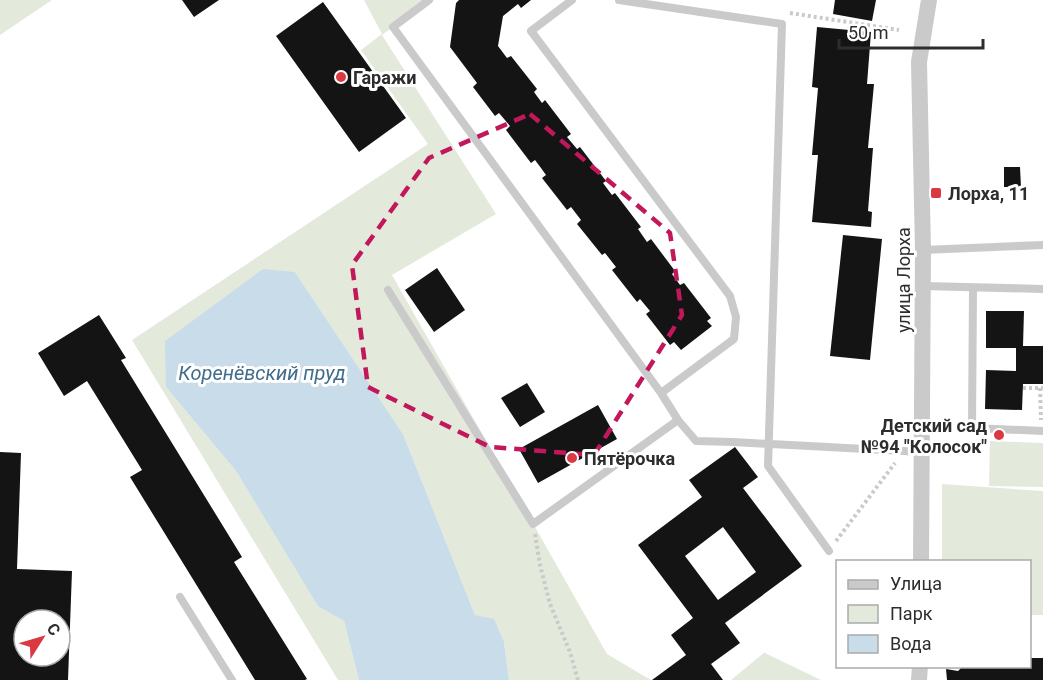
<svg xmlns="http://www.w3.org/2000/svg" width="1043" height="680" font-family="Roboto,sans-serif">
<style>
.green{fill:#e3eadc}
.water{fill:#c9dce9}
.building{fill:#141414;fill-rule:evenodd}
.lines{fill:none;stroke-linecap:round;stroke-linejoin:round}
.path{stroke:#cacaca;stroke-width:4;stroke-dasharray:3 3;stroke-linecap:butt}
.lane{stroke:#cacaca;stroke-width:8}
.street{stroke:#cacaca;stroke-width:16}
.marked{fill:none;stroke:#c2185b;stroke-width:4.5;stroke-dasharray:12 8;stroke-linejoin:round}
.poi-dot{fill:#da3942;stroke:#fff;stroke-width:2}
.labels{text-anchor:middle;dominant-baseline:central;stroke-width:6;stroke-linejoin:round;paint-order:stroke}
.poi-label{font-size:18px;font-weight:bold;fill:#2d2d2d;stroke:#fff;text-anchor:start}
.street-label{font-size:18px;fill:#2d2d2d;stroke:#fff}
.water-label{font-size:20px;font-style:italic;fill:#416c8a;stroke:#fff}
</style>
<rect width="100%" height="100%" fill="#fff"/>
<path class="green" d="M0,0H52L0,35Z
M364,0H430L382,35L496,214L392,275L607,654L651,680H509L504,642L475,615L403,434L295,272L166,387L236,471L318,605L344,621L359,680H338L132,340L428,144L361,50L382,34Z
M990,441L1043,443V487L989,486Z
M942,484L1043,491V615H1030V562L942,561Z
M765,652V653L821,680H731Z"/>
<path class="water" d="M263,269L295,272L403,434L475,615L494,619L504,642L509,680H359L344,621L318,606L236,471L166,387L165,341Z"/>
<path class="building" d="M182,0H219L194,17Z
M459,0H531L521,8L518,4L503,16L498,46L507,58L511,56L537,89L534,92L542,103L545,100L571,134L567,137L577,149L580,147L606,181L603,183L612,195L615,193L641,227L638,229L647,242L651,239L675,271L672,274L680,285L684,283L711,318L707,321L712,326L681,350L674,342L670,345L646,314L650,311L640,299L637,302L612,270L616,267L605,253L602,255L577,224L581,220L571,207L567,210L542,178L546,175L541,168L535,160L531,163L506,130L510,126L499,113L495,116L473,87L477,83L450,47L456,3Z
M835,0H876L872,21L833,14Z
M323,2L406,118L359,152L276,36Z
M817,27L871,32L867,84H874L868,148H873L868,211L872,212L871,227L812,222L818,155H812L818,88L812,87Z
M1004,167H1020L1021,187H1004Z
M843,235L882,239L870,360L830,356Z
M437,268L465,310L434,332L405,290Z
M986,311H1024L1023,346H1043V384H1023L1022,410L985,409L986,370L1016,371V348H986Z
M99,315L126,358L121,360L242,557L234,562L307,679L305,680H255L130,477L142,470L87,381L64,396L38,353Z
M527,383L545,412L520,427L501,398Z
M598,405L617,439L538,483L519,449Z
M735,447L758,477L743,488L802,566L725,623L740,643L711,664L723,680H652L686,655L671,635L693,618L638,545L702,497L689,480ZM723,527L756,572L718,600L685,556Z
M0,452L21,453L17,569L72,571L68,680H0ZM24,620H60V656H24Z
M1030,658H1043V680H947L946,669L958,671L963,666H1030Z"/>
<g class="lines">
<path class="path" d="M790,13L899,30
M1023,388H1043
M1040,388L1041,420
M939,428H959
M535,534L540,565L550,604L570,652L578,680
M836,541L895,463"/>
<path class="lane" d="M429,0L393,27L661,393L678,420L696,441L733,442L922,452
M572,0L531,31L730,296L736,317L734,339L661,393
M619,0L782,24L768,466L829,551
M923,250L1043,245
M923,286L1043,289
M973,288L972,428L1043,431
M388,290L533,524L678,420
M180,597L232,680"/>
<path class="street" d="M921,562L923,250L919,62L929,0
M919,680L920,666"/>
</g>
<path class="marked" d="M530,114L670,233L682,315L594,455L490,447L368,387L352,265L429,158Z"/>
<g class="poi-dot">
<circle cx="341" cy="77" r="6"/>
<rect x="930" y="187" width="12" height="12" rx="3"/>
<circle cx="999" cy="435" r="6"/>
<circle cx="572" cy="458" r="6"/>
</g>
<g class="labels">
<g class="poi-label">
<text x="353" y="77">Гаражи</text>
<text x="948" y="193">Лорха, 11</text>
<text x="987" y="425" text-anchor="end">Детский сад<tspan x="987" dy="21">№94 "Колосок"</tspan></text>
<text x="584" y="458">Пятёрочка</text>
</g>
<g class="street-label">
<text transform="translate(903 280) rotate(-90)">улица Лорха</text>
</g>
<g class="water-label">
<text x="262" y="373">Коренёвский пруд</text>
</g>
</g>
<rect x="836" y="560" width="195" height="108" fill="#ffffff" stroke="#ababab" stroke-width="1.5"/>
<rect x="848" y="580" width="30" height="9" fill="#cacaca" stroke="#ababab" stroke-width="1.5"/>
<text x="890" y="590" font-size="18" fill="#2d2d2d">Улица</text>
<rect x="848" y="605" width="30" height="18" fill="#e3eadc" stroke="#ababab" stroke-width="1.5"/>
<text x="890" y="620" font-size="18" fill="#2d2d2d">Парк</text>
<rect x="848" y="635" width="30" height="18" fill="#c9dce9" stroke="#ababab" stroke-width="1.5"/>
<text x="890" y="650" font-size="18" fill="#2d2d2d">Вода</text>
<g transform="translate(42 638) rotate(53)"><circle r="28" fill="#ffffff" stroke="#ababab" stroke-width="1.5"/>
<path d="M0-4.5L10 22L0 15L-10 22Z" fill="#da3942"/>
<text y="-9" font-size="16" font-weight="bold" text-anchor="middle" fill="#2d2d2d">С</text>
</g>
<path d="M839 39v9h144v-9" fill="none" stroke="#2d2d2d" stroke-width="3"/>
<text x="848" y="39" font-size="18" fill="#2d2d2d" stroke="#ffffff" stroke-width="4.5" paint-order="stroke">50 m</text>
</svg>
